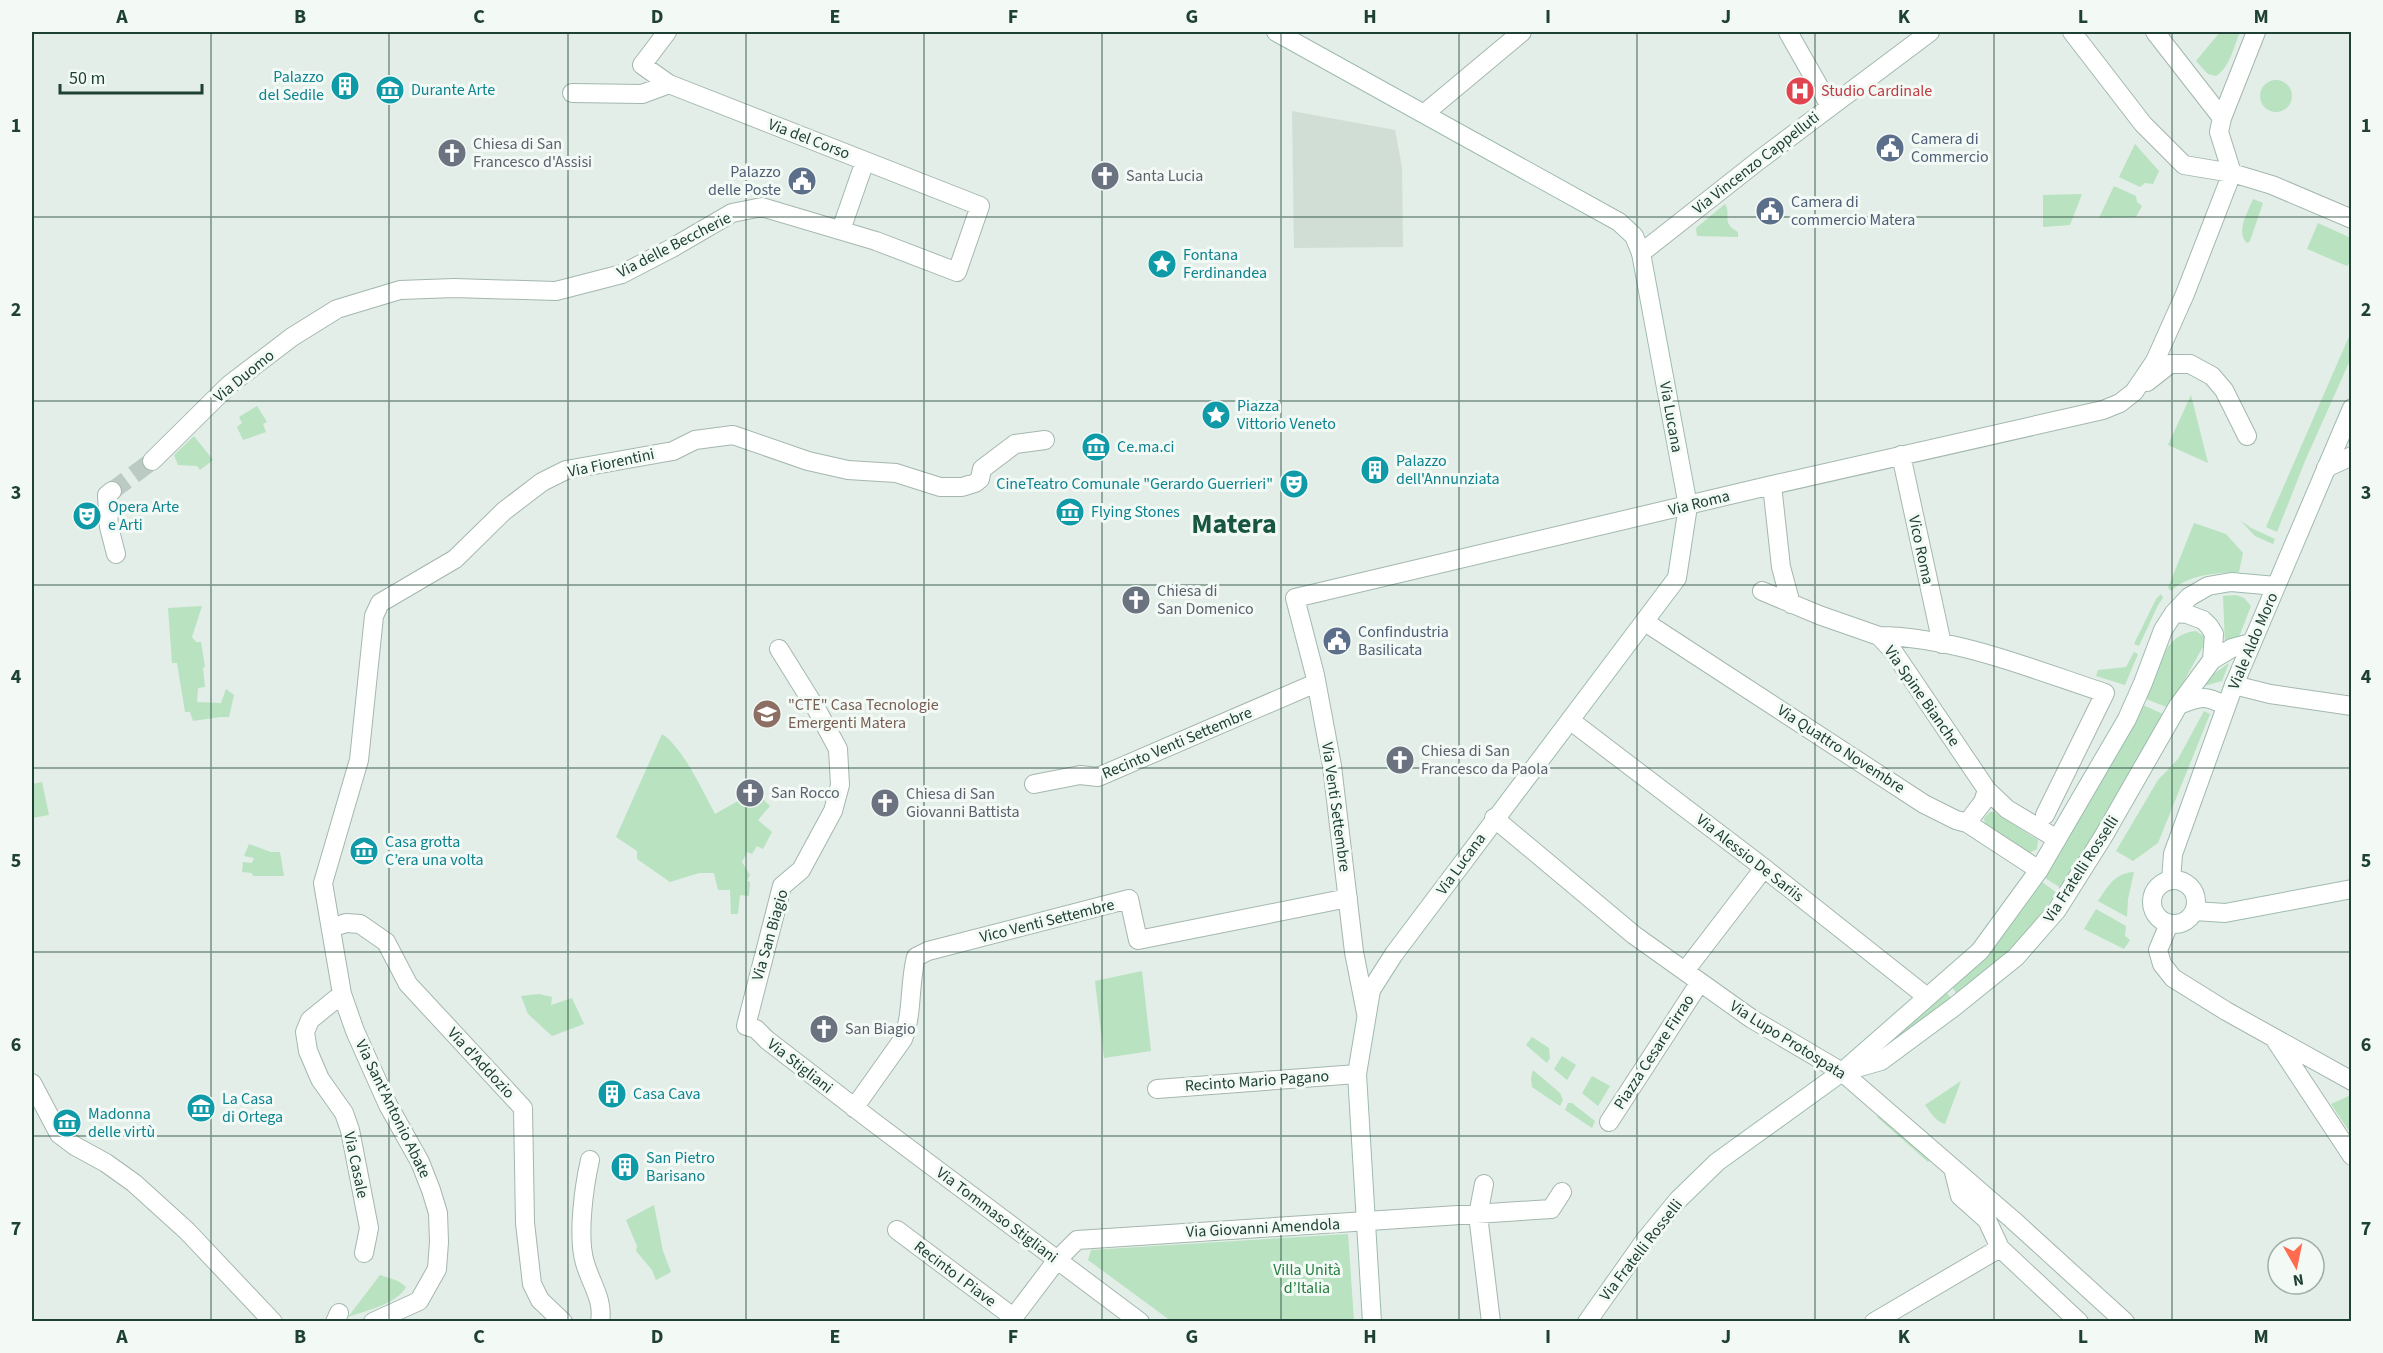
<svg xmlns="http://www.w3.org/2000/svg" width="2383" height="1353" font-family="'Source Sans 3',sans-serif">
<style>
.built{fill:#d0ded6}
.green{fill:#b8e2c0}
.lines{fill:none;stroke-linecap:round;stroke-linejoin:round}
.street-tunnel{stroke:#bbcbc3;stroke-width:18;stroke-dasharray:18 9;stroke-linecap:butt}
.street-casing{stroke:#a4b7ae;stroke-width:20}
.secondary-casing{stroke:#9fbbaf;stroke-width:20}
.street{stroke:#fff;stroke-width:18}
.secondary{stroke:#fff;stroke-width:18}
.grid{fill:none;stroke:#1f4135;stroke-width:1.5;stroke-opacity:0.55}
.labels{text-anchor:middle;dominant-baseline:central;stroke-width:6;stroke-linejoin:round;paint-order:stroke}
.culture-label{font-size:16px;fill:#0d838f;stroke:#f3faf6;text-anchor:start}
.health-label{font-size:16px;fill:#be3a42;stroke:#f3faf6;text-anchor:start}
.street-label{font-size:16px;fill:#1f4135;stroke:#f3faf6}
.service-label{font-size:16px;fill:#4e5e75;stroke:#f3faf6;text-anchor:start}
.worship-label{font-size:16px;fill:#5b616d;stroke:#f3faf6;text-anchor:start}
.education-label{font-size:16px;fill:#785e54;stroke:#f3faf6;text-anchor:start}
.park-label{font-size:16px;fill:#257d3f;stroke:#f3faf6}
.town-label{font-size:28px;font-weight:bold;fill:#195642;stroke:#f3faf6}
.neatline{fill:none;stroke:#1f4135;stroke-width:2}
.grid-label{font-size:20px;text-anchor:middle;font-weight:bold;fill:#1f4135}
</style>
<rect width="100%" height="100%" fill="#e2eee7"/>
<path class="built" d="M1292,111L1395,130L1402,167L1403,247L1294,248Z"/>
<path class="green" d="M2220,32H2240C2234,45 2230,68 2216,76L2208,74L2196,61Z
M2260 96a16 16 0 1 1 32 0a16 16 0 1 1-32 0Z
M2135,144L2159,171L2153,184L2145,183L2140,187L2119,177Z
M2114,186L2136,196L2137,202L2142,206L2136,217L2099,218Z
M2082,194L2070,225L2043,227V195Z
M2253,199L2263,203L2250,241L2247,243C2235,232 2248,212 2253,199Z
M1725,204C1732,215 1720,222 1738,232V237L1697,236L1696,228Z
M2318,223L2351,238V262L2347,266L2307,249Z
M2351,332V358L2305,461L2277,532L2266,527Z
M2191,395L2208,463L2168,445Z
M257,406L267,422L263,424L266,432L243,440L237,427L242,423L239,417Z
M194,436L213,460L200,470L197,466L178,465L174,455Z
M2240,520L2251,528L2275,539L2273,544L2255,536Z
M2194,523L2226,534L2243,553L2239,572C2217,573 2189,574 2171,591L2168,588Z
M2161,594L2163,598L2158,605L2139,646L2134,644L2156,599Z
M2236,595L2244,598L2251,606L2239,637L2225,645L2223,596Z
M202,606L192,637L196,642H201L205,667L203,668L205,687L198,688L197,702L221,703L226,689L234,695L229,717H220L193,721L190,712H185L177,663H172L168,608Z
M2196,631L2205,637V643L2169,708L2146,699C2156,672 2162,634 2196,631Z
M2134,652L2138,654L2125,685L2096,676L2098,670L2126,667Z
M2229,663L2222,681L2204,686L2215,673Z
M2143,705L2165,715L2124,790L2061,888L2045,878Z
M2204,711L2210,714L2158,843L2133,861L2116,851L2158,780L2178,759Z
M662,734C684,749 702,790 715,814L745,797L747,800L759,795L770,806L758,820L772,832L763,849L757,846L752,854L747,852L742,862L750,875L747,881L750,882L749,896L740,895L738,914H731L730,890H718L714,873H699L670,882L637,859V851L616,837Z
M42,782L49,815L32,818V784Z
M1990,812H1994L2038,840L2037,849L2029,853L1985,825L1984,818Z
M249,844L271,852H280L284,876H253L252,873L242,872L243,862L252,863L254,858L244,856Z
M2134,872L2128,899L2127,917L2098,901C2108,886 2115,873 2134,872Z
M2042,882L2057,893L2008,955L1958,996L1952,987L1996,942Z
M2096,909L2126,926L2125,936L2130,940L2124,949L2084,929Z
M1142,971L1151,1051L1104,1058L1095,981Z
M1946,992L1953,1000L1863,1059Z
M539,994L552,997L551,1005L572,998L584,1024L552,1036L528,1014L521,996Z
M1532,1037L1549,1048L1550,1058L1547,1063L1526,1045Z
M1562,1056L1576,1065L1567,1080L1554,1069Z
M1533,1070L1560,1093L1563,1100L1560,1106L1532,1087L1531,1078Z
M1592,1076L1610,1086L1598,1106L1582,1093Z
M1961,1081L1945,1124C1936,1122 1931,1113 1925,1105Z
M2351,1095V1134L2331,1104Z
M1568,1103H1572L1595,1121L1592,1128L1565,1110Z
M1880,1113L1931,1159L1928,1162L1877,1117Z
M654,1205L663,1251L671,1272L656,1280L652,1270L636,1251L637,1246L626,1220Z
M1348,1234L1354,1321H1171L1088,1260L1091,1250Z
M380,1275L398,1281L406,1287C396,1305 366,1310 348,1317Z"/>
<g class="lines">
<path class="street-tunnel" d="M112,491L152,461"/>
<g class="street-casing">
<path id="street" d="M1788,32L1830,106
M2072,32L2143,124L2184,165L2232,173L2272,185L2352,219
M2155,32L2222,118
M572,93L642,94L669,84
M1425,113L1522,32
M2232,173L2219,132L2222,118L2256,32
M841,230L865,161
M1641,253L1758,161L1930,32
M2147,382L2170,364H2190L2212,376L2224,390L2247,436
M1901,455L1942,644
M152,461L229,385L292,337L337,309L400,290L454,288L556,291L622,274L672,248L732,213L762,207L876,241L957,272L980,206L669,84L642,65L667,32
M2326,468L2352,456
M1772,485L1781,567L1791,604
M112,491L107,495L109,527L116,554
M1762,591L1819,615L1879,636L1893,651L1987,790L2007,809L2057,839
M1645,622L1924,804L1956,820L1967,823L2039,870
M1879,636C1956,637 2032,669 2105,693L2045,815
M779,649L817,710L838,749L840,785L833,811L801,870L782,886L746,1026L756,1029L767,1040L872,1121L1140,1322
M2234,685L2270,694L2352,706
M1571,721L1764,868L1927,997
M1034,784L1080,775L1098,777L1316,683
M1494,818L1634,935L1752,1019L1842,1072L2013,1220L2125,1322
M1967,823L1983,802L1987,790
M2169,924L2158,950L2162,964L2173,978L2226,1011L2352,1081
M331,928L346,923L360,924L386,942L408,984L523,1108L525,1223L532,1284L540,1300L563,1322
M1685,971L1764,868
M342,994L310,1020L305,1032L308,1051L320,1079L344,1113L350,1130L369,1228L364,1253
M1366,1013L1354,952L1332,766L1315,675L1295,598L1772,485L2103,410L2120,403L2134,392L2155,361L2185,294L2232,173
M2274,1038L2352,1156
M32,1083L59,1134L75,1146L106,1163L134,1183L187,1231L273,1322
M1157,1089L1357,1074
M854,1108L903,1039C913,1013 909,984 916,957L928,951L1129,899L1138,940L1348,898
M1609,1122L1700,982
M590,1160C584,1186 577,1237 585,1263C591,1284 604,1300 600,1322
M1953,1168L1960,1196L1987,1220L2000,1248L2079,1322
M1484,1184L1478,1215L1491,1322
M897,1230L1013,1317
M335,1322L339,1313
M373,1322L419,1301L437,1269L439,1242L438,1213L431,1190L420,1162L388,1105L355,1031L342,994L323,883L359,760L374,616L380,603L455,559L504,511L542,482L566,470L673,451L695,440L733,435L808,461L848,470L896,473L940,487H962L975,483L980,479L982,469L1015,444L1045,440
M1010,1322L1057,1260L1077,1240L1551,1209L1562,1192
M1874,1322L2000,1248"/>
</g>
<g class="secondary-casing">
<path id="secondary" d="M1276,32L1619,222L1634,236L1641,253L1688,506L1677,578L1394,954L1371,990L1357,1074L1372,1322
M2212,660L2232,648L2251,643
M2179,705C2201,696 2206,695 2226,706
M2152 902a22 22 0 1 1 44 0a22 22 0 1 1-44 0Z
M2171,880L2173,854L2234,685L2352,408
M2195,911L2225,913L2352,889
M1846,1071L1881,1061L1954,1007L2016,957L2057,910L2103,837L2178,706L2212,660L2214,634L2209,626L2203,620L2187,614L2174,613
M1587,1322L1645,1240L1678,1200L1717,1162L1842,1072L1980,951L2039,870L2127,719L2143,683L2163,630L2174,613L2189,597L2208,586L2231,582L2276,586"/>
</g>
<use href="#street" class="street"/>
<use href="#secondary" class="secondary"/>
</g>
<path class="grid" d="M211,32V1322M389,32V1322M568,32V1322M746,32V1322M924,32V1322M1102,32V1322M1281,32V1322M1459,32V1322M1637,32V1322M1815,32V1322M1994,32V1322M2172,32V1322M32,217H2352M32,401H2352M32,585H2352M32,768H2352M32,952H2352M32,1136H2352"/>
<defs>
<g id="building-disc" transform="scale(1.5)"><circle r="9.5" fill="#0f9aa8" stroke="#f3faf6"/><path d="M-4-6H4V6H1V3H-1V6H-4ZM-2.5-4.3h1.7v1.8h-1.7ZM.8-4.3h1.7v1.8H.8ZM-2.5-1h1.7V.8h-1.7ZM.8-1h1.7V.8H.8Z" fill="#fff"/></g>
<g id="museum-disc" transform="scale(1.5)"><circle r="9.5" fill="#0f9aa8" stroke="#f3faf6"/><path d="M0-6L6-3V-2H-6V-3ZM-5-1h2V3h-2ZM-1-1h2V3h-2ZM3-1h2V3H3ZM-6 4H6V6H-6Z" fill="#fff"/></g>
<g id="hospital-disc" transform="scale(1.5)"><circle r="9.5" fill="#e0444e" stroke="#f3faf6"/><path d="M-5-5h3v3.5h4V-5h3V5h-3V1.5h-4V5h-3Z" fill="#fff"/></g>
<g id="civic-disc" transform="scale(1.5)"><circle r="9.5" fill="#5c6f8a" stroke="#f3faf6"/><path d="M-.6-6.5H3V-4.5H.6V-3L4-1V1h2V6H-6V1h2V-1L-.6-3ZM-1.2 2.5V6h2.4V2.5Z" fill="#fff"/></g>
<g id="church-disc" transform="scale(1.5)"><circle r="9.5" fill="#6b7280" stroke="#f3faf6"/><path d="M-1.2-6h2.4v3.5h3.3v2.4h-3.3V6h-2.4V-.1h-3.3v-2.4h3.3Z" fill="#fff"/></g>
<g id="sight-disc" transform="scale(1.5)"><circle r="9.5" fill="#0f9aa8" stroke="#f3faf6"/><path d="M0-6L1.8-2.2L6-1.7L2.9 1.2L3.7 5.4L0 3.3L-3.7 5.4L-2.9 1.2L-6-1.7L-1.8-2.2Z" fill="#fff"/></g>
<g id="theatre-disc" transform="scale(1.5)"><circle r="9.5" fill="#0f9aa8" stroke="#f3faf6"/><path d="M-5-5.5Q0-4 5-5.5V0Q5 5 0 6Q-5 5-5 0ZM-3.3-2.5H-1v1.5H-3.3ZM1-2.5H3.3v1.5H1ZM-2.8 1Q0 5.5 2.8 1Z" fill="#fff"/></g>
<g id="university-disc" transform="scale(1.5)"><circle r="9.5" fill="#8d6e63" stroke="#f3faf6"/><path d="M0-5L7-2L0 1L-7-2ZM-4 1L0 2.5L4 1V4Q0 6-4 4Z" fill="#fff"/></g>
</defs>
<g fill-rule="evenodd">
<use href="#building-disc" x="345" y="86"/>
<use href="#museum-disc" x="390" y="90"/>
<use href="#hospital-disc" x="1800" y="91"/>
<use href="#civic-disc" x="1890" y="148"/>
<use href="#church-disc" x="452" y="153"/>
<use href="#church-disc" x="1105" y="176"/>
<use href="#civic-disc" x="802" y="181"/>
<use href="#civic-disc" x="1770" y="211"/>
<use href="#sight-disc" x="1162" y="264"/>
<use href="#sight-disc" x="1216" y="415"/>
<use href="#museum-disc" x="1096" y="447"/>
<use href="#building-disc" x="1375" y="470"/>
<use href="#theatre-disc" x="1294" y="484"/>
<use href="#museum-disc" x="1070" y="512"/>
<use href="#theatre-disc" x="87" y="516"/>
<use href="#church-disc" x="1136" y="600"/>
<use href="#civic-disc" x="1337" y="641"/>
<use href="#university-disc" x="767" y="714"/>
<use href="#church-disc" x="1400" y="760"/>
<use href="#church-disc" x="750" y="793"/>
<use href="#church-disc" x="885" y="803"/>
<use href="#museum-disc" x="364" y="851"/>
<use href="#church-disc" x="824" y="1029"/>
<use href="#building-disc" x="612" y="1094"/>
<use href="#museum-disc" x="201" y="1108"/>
<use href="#museum-disc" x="67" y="1123"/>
<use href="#building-disc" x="625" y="1167"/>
</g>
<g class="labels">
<g class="culture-label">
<text x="324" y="77" text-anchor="end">Palazzo<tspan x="324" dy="18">del Sedile</tspan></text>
<text x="411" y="90">Durante Arte</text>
<text x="1183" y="255">Fontana<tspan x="1183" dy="18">Ferdinandea</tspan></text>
<text x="1237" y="406">Piazza<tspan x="1237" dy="18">Vittorio Veneto</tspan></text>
<text x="1117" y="447">Ce.ma.ci</text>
<text x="1396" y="461">Palazzo<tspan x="1396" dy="18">dell'Annunziata</tspan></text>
<text x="1273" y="484" text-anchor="end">CineTeatro Comunale "Gerardo Guerrieri"</text>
<text x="108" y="507">Opera Arte<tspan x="108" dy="18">e Arti</tspan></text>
<text x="1091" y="512">Flying Stones</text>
<text x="385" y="842">Casa grotta<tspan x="385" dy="18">C’era una volta</tspan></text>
<text x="633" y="1094">Casa Cava</text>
<text x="222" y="1099">La Casa<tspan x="222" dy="18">di Ortega</tspan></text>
<text x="88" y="1114">Madonna<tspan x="88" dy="18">delle virtù</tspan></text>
<text x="646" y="1158">San Pietro<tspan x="646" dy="18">Barisano</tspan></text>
</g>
<g class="health-label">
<text x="1821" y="91">Studio Cardinale</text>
</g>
<g class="street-label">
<text transform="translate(809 139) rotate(21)">Via del Corso</text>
<text transform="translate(1756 163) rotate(-38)">Via Vincenzo Cappelluti</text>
<text transform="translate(674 245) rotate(-27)">Via delle Beccherie</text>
<text transform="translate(244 376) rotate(-39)">Via Duomo</text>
<text transform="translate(1671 417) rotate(80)">Via Lucana</text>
<text transform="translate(611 463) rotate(-12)">Via Fiorentini</text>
<text transform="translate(1699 503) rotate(-14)">Via Roma</text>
<text transform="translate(1921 550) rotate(78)">Vico Roma</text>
<text transform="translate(2253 641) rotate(-67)">Viale Aldo Moro</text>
<text transform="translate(1922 696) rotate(55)">Via Spine Bianche</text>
<text transform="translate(1177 743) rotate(-23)">Recinto Venti Settembre</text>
<text transform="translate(1841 749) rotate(33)">Via Quattro Novembre</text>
<text transform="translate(1336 807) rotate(82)">Via Venti Settembre</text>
<text transform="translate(1750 858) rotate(38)">Via Alessio De Sariis</text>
<text transform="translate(1461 864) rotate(-54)">Via Lucana</text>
<text transform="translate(2081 869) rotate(-57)">Via Fratelli Rosselli</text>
<text transform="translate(1047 921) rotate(-14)">Vico Venti Settembre</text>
<text transform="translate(770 935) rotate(-74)">Via San Biagio</text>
<text transform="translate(1788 1040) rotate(32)">Via Lupo Protospata</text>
<text transform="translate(1654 1052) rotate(-57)">Piazza Cesare Firrao</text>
<text transform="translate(481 1063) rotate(47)">Via d'Addozio</text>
<text transform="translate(800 1066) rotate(38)">Via Stigliani</text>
<text transform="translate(1257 1081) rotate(-4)">Recinto Mario Pagano</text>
<text transform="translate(393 1109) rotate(64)">Via Sant'Antonio Abate</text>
<text transform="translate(356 1165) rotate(78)">Via Casale</text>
<text transform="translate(997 1215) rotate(37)">Via Tommaso Stigliani</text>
<text transform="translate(1263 1228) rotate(-3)">Via Giovanni Amendola</text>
<text transform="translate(1641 1250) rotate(-52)">Via Fratelli Rosselli</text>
<text transform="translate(955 1274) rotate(37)">Recinto I Piave</text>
</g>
<g class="service-label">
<text x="1911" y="139">Camera di<tspan x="1911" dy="18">Commercio</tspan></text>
<text x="781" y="172" text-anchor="end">Palazzo<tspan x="781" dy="18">delle Poste</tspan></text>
<text x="1791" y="202">Camera di<tspan x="1791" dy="18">commercio Matera</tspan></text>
<text x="1358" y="632">Confindustria<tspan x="1358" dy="18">Basilicata</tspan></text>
</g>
<g class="worship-label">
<text x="473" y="144">Chiesa di San<tspan x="473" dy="18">Francesco d'Assisi</tspan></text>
<text x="1126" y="176">Santa Lucia</text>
<text x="1157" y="591">Chiesa di<tspan x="1157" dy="18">San Domenico</tspan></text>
<text x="1421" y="751">Chiesa di San<tspan x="1421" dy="18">Francesco da Paola</tspan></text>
<text x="771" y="793">San Rocco</text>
<text x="906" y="794">Chiesa di San<tspan x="906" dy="18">Giovanni Battista</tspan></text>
<text x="845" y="1029">San Biagio</text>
</g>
<g class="education-label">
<text x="788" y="705">"CTE" Casa Tecnologie<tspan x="788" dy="18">Emergenti Matera</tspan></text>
</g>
<g class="park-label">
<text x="1307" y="1270">Villa Unità<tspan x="1307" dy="18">d’Italia</tspan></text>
</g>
<g class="town-label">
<text x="1234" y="524">Matera</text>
</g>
</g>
<rect width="2383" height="1353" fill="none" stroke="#f3faf6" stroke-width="66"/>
<g transform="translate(2296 1266) rotate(171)"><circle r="28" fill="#f3faf6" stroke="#9eb0a9" stroke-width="1.5"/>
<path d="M0-4.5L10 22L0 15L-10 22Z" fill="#ff6b4f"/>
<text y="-9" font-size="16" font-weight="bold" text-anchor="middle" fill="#1f4135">N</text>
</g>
<path d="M60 84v9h142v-9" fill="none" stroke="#1f4135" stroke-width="3"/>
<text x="69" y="84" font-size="18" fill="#1f4135" stroke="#f3faf6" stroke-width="4.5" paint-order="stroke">50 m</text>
<rect x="33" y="33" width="2317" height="1287" class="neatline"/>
<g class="grid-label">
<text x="122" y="23">A</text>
<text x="300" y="23">B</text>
<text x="479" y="23">C</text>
<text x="657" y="23">D</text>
<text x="835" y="23">E</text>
<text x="1013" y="23">F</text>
<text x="1192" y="23">G</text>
<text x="1370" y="23">H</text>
<text x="1548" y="23">I</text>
<text x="1726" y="23">J</text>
<text x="1904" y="23">K</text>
<text x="2083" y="23">L</text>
<text x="2261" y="23">M</text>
<text x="16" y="132">1</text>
<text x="2366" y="132">1</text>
<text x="16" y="316">2</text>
<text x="2366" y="316">2</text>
<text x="16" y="499">3</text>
<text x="2366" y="499">3</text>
<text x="16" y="683">4</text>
<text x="2366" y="683">4</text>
<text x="16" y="867">5</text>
<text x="2366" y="867">5</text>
<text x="16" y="1051">6</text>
<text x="2366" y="1051">6</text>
<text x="16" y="1235">7</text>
<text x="2366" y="1235">7</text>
<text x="122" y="1343">A</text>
<text x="300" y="1343">B</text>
<text x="479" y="1343">C</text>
<text x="657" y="1343">D</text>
<text x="835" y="1343">E</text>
<text x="1013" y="1343">F</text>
<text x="1192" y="1343">G</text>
<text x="1370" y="1343">H</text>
<text x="1548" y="1343">I</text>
<text x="1726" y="1343">J</text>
<text x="1904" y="1343">K</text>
<text x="2083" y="1343">L</text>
<text x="2261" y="1343">M</text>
</g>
</svg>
